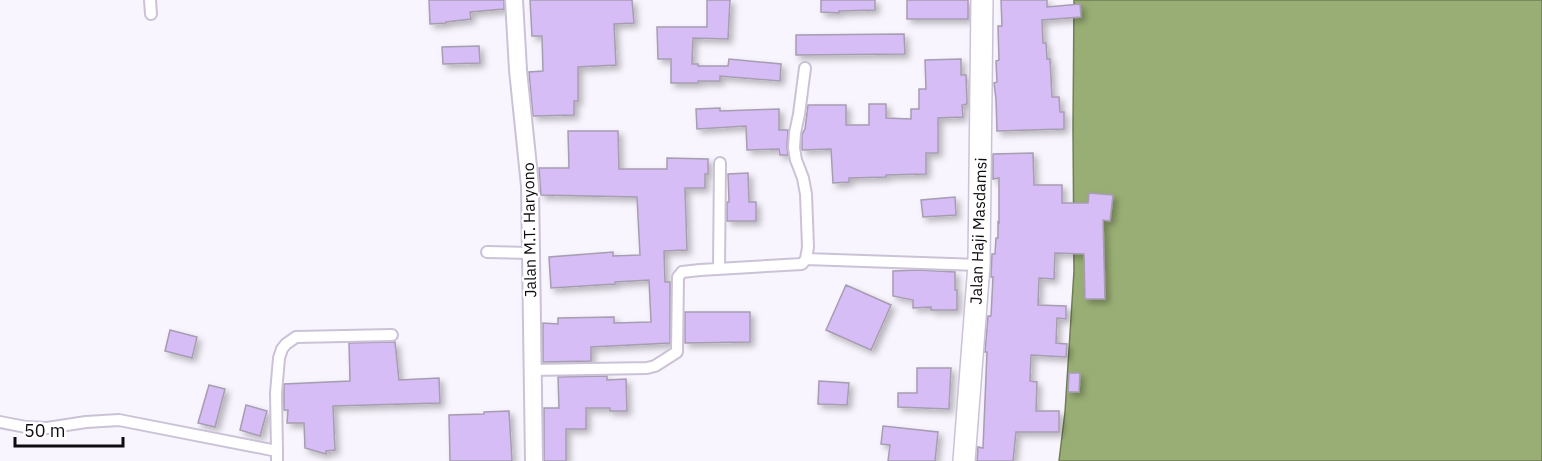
<svg xmlns="http://www.w3.org/2000/svg" width="1542" height="461" font-family="'IBM Plex Sans',sans-serif">
<style>
.water{fill:#99ae74;stroke:#6f7d56;stroke-width:1.5}
.building{fill:#d6bdf6;stroke:#a69db1;stroke-width:1.5;filter:url(#shadow)}
.lines{fill:none;stroke-linecap:round;stroke-linejoin:round}
.street-casing{stroke:#cbc2d7;stroke-width:14}
.secondary-casing{stroke:#cbc2d7;stroke-width:20}
.highway-casing{stroke:#cbc2d7;stroke-width:24}
.street{stroke:#fff;stroke-width:10}
.secondary{stroke:#fff;stroke-width:16}
.highway{stroke:#fff;stroke-width:21}
.labels{text-anchor:middle;dominant-baseline:central;stroke-width:4.5;stroke-linejoin:round;paint-order:stroke}
.street-label{font-size:16px;fill:#0e0b11;stroke:#fff}
</style>
<defs>
<filter id="shadow"><feDropShadow dx="4" dy="4" stdDeviation="3" flood-color="#0004"/></filter>
</defs>
<rect width="100%" height="100%" fill="#f9f5fe"/>
<path class="water" d="M1074,0H1542V461H1059L1065,412L1074,271L1073,128Z"/>
<path class="building" d="M429,0H504V9L470,12L471,19L446,22V23L430,24Z
M530,0H632L634,23L614,24L616,65L578,67V101H574V115L533,116L529,72L543,71L542,36H532Z
M707,0H730L728,39L693,38L692,64H698V66H728L729,59L781,64L780,81L720,76V81H698V83H671V59H658L657,27H707Z
M821,0H875V10L839,11V13L821,12Z
M907,0H968V19H907Z
M1001,0H1047V7L1080,4L1081,17L1042,20L1043,43H1046L1047,59H1050L1052,97H1059L1060,112H1064V129L997,131L996,99L994,83L997,82L996,61L999,60L998,26H1002Z
M904,34L905,54L796,55V35Z
M479,46L480,63L443,64L442,47Z
M961,59V75H966L967,104L962,105L963,117L938,118V153H926V174L886,175V177L849,178V182L833,183L831,149L802,150V134L805,129L808,105H846V125H869V104H886V118L911,119V109H919V89H926L925,60Z
M720,108V111L779,109V130H788L787,147L788,155H780L779,149L747,150L746,126L697,129L696,109Z
M568,131H618L619,169H667V158L708,159V174H705V188H685L687,250L664,251L665,282H670V343L591,347V361L543,362V323L558,324V318L614,317V323L651,322L649,280L615,282V284L551,288L549,257L613,252V256L640,255L637,197L541,195L539,168H569Z
M1033,153L1034,185H1062V203H1088L1089,193L1113,195L1110,221L1103,220L1105,299H1085L1084,254L1055,253L1054,279L1039,278L1038,305L1066,306V319L1057,318L1056,343L1067,344L1066,357L1031,355L1030,381L1037,382L1036,411H1059V432H1016L1013,461H977L978,447L983,448L987,352H985L988,316H991L993,277H991L992,254H995L996,238H998V222L999,223V178L993,179V154Z
M748,173L749,202H756V221H727V202H729L728,174Z
M955,197L956,215L923,217L921,200Z
M918,270L955,272V290H957V310H931V307L913,308V300L893,296V271Z
M846,285L891,305L871,350L826,330Z
M685,312H750V342L685,343Z
M170,330L197,337L192,358L165,351Z
M392,342H395L399,380L439,378L440,403L333,406L335,450L326,451V454L305,448L304,423H287L288,410H284V384L350,381L349,343Z
M917,368H951L949,409L898,407V393H917Z
M1069,373H1080L1079,392H1068Z
M607,376V380L626,379L627,411H610V408H586V429H566V461H544V408H559L558,377Z
M819,381L849,383L847,405L818,404Z
M209,385L225,389L215,427L198,423Z
M246,405L267,411L260,436L240,430Z
M509,411L512,461H450L449,415L484,414V412Z
M883,426L938,432L935,461H888L890,445L881,444Z"/>
<g class="lines">
<g class="street-casing">
<path id="street" d="M150,0L151,14
M487,252L530,253
M806,259L979,265
M719,269L720,163
M532,370L647,368L655,366L677,352L678,277L682,272L700,270L802,264L806,259L808,247L806,194L803,178L796,160L794,148L795,133L799,114L805,68
M0,422L26,427L47,428L86,422L119,420L277,451V461
M277,451L276,393L279,358L282,349L286,344L296,337L392,335"/>
</g>
<g class="secondary-casing">
<path id="secondary" d="M514,0L518,70L530,186L534,461"/>
</g>
<g class="highway-casing">
<path id="highway" d="M964,461L979,265L982,0"/>
</g>
<use href="#street" class="street"/>
<use href="#secondary" class="secondary"/>
<use href="#highway" class="highway"/>
</g>
<g class="labels">
<g class="street-label">
<text transform="translate(529 230) rotate(-91)">Jalan M.T. Haryono</text>
<text transform="translate(978 231) rotate(-88)">Jalan Haji Masdamsi</text>
</g>
</g>
<path d="M15 437v9h108v-9" fill="none" stroke="#0e0b11" stroke-width="3"/>
<text x="24" y="437" font-size="18" fill="#0e0b11" stroke="#ffffff" stroke-width="4.5" paint-order="stroke">50 m</text>
</svg>
